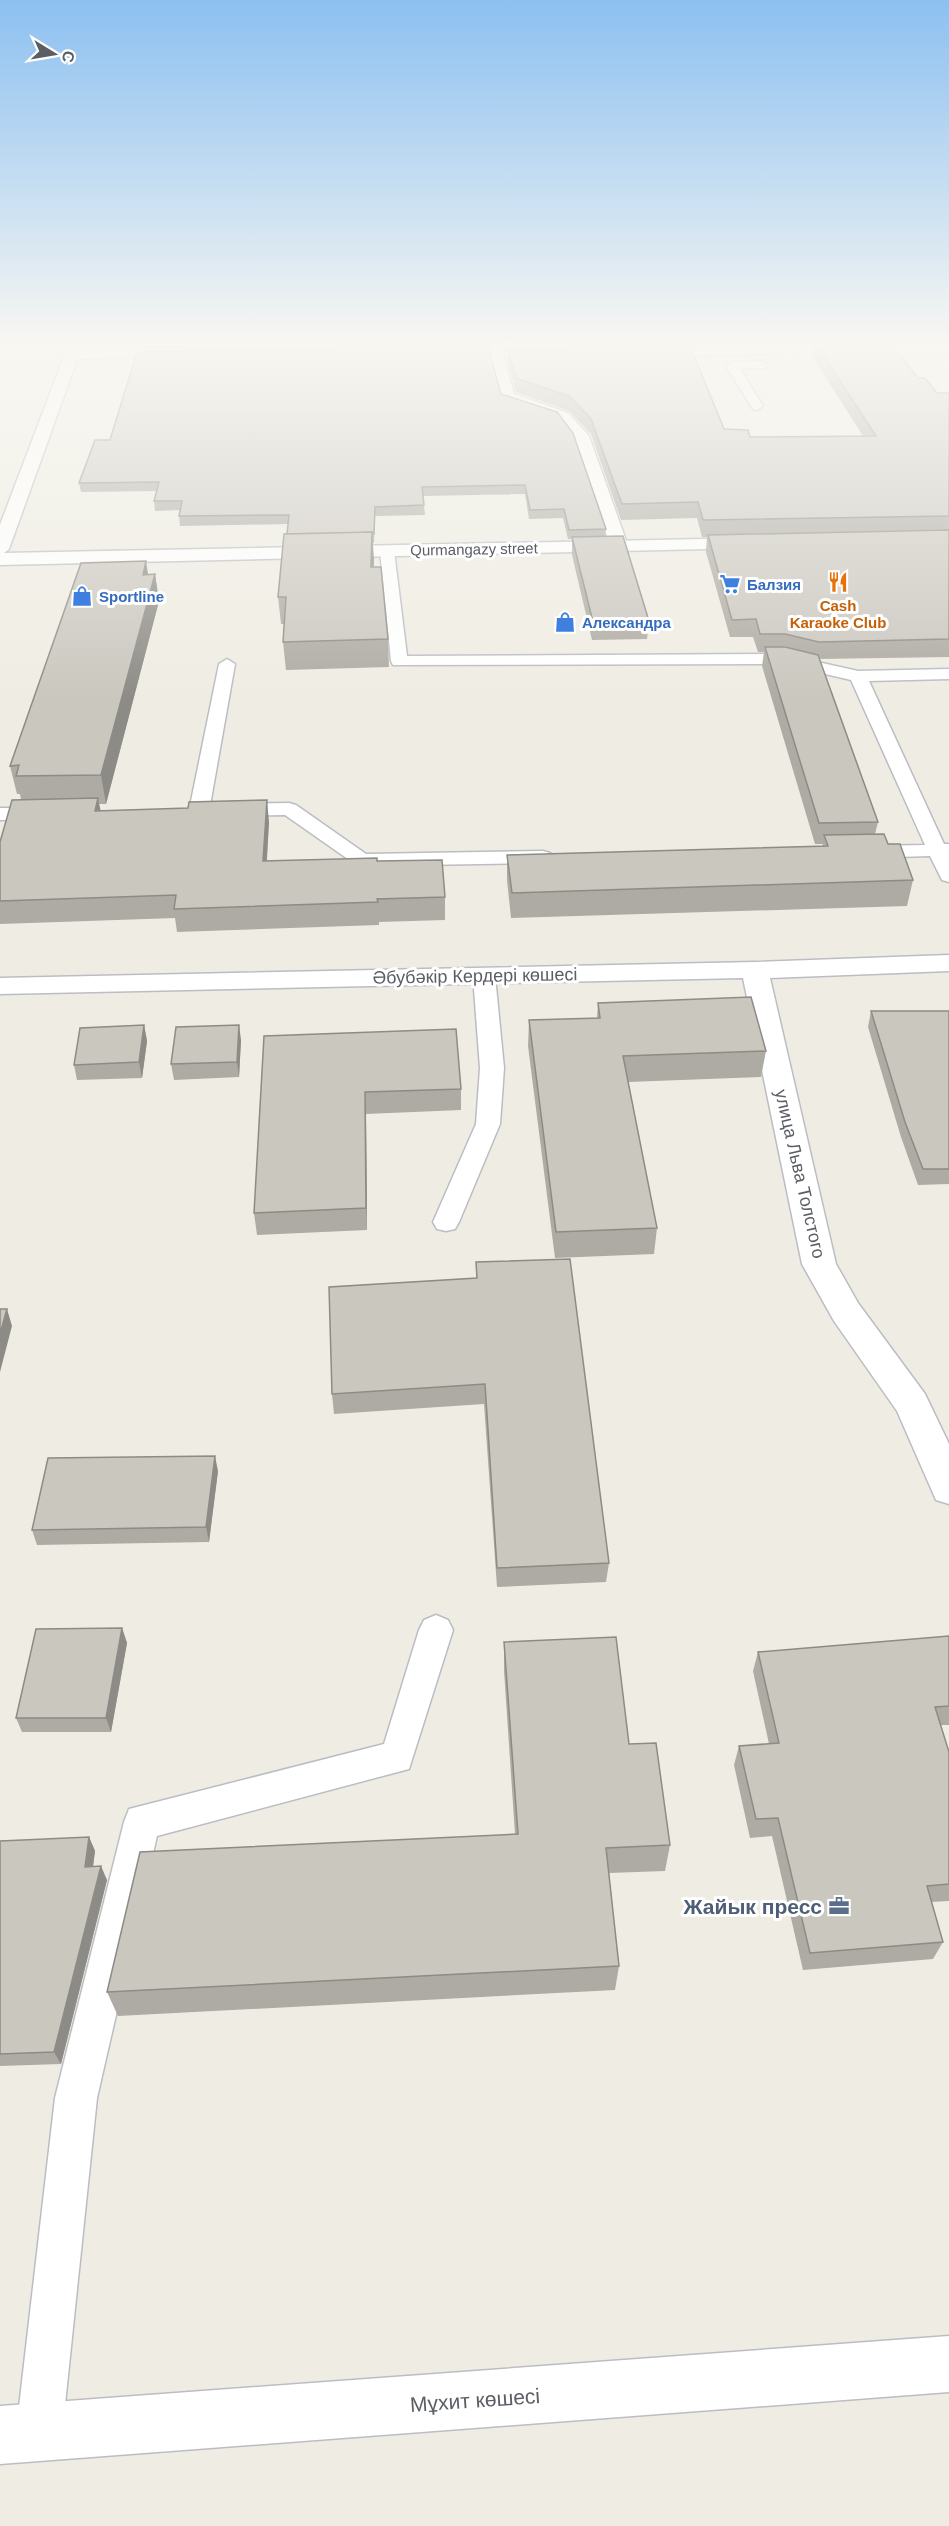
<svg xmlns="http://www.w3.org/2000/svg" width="949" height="2526" font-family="Helvetica,sans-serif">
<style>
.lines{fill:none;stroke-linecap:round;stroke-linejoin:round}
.service-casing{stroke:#bbbdc3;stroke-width:3}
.minor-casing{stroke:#bbbdc3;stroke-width:3}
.tertiary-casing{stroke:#bbbdc3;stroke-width:3}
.service{fill:#fff;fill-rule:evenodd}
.minor{fill:#fff;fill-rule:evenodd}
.tertiary{fill:#fff;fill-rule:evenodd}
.wall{fill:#aeaba4}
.shaded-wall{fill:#8d8b86}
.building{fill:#cac7bf;stroke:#8d8b86;stroke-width:1.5}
.labels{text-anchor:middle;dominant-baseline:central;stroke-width:6;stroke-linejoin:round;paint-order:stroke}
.far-street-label{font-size:15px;fill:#5b5f65;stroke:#fff}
.far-shop-label{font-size:15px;font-weight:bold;fill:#366cbe;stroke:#fff;text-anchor:start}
.far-food-label{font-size:15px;font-weight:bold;fill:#c56008;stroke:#fff}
.street-label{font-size:18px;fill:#5b5f65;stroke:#fff}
.near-service-label{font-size:21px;font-weight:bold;fill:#4e5e75;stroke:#fff;text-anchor:end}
.near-street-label{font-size:21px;fill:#5b5f65;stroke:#fff}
</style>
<rect width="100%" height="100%" fill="#efede3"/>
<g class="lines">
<g class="service-casing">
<path id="service" d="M949,346V352L860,353L854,350L860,347Z
M795,348L799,349V353L656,357L650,354L656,351Z
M762,361L768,365L766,368L740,369L763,406L757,410L753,409L726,366L732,362Z
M387,547L394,551L407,656L782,654L858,671L949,669V679L869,681L944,844H949V882L942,880L930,856L866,858L859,856L856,852L859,848L866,846L925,845L851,680L782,664L393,665L391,661L380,551Z
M227,659L235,664L209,811L206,815H192L189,811L219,664Z
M289,803L296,805L366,854L543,851L550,853L553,857L550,861L543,863L362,866L355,864L285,815L231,816L224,814L221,810L224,806L231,804Z
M0,808H46L53,810L56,814L53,818L46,820H0Z
M484,969L492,971L495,976L504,1068L500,1124L459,1222L455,1229L446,1231L437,1229L433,1222L476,1124L480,1068L473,976L476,971Z
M436,1615L448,1620L453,1630L409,1769L157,1836L97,2098L62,2433L56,2450L39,2456L22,2450L16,2433L55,2098L124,1822L129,1809L384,1744L419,1630L424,1620Z"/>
</g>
<g class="minor-casing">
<path id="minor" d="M440,346L501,347L514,394L568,413L589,436L628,546L625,550H613L610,546L575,440L558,419L502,400L490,353L478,350L446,351L441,350Z
M181,348L186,349L188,352L186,355L72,359L65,355L72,351Z
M949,955V971L770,978L836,1264L858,1303L925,1394L949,1444V1504L936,1500L897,1411L834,1321L802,1264L743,978L0,994V978L755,962Z"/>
</g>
<g class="tertiary-casing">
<path id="tertiary" d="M68,346H82L9,549L4,553L752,538L758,539L761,543L758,547L752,548L0,565V525Z
M949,2336V2392L0,2464V2406Z"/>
</g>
<use href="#service" class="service"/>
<use href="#minor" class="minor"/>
<use href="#tertiary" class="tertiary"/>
</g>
<path class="wall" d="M142,346H186L143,347Z
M502,346H690L724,429L750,437L863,436L812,356L814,346H893L918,378L937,393H949V657L819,659L878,822L875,834L888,844L913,880L907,906L511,918L507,880V855L822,846L823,844H815L762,666L764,652H758L753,637H730L706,552L707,537H702L697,518L621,520L591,434L569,411L516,392L508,363V351H504Z
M501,394L606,529L605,537L649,621L647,639L592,640L572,555V539H568L563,518L529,519L525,494L423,496L425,515L375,516L374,543H373V567L388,639L389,667L286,670L283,642L284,624H281L278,597L288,524L180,526L179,516L180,510L155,511L154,501L157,491L81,492L79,483L110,440Z
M155,574L159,601L106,804H99L101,811L269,822L267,861H377L445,897V920L379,922V925L177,932L175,918L0,924V842L21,800L20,794H17L10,766L148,575Z
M598,1003L766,1051L761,1077L628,1082L657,1228L654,1254L555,1258L528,1046L529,1020L597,1018Z
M871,1011H949V1184L918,1185L901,1137L868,1027Z
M144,1025L147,1041L142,1078L77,1080L74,1065Z
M264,1036L461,1089V1110L366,1114L367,1230L257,1235L254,1213Z
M241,1040L239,1077L174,1080L171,1064Z
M476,1262L609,1563L606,1582L497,1587L484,1404L334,1414L332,1394L476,1278Z
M218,1471L209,1542L37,1545L32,1530Z
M122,1628L127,1643L111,1732H22L16,1718Z
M949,1636V1725H940L949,1752V1901L931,1902L943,1942L933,1959L803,1970L772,1836L750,1838L734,1765L739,1746L769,1744L753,1671L758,1652Z
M504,1642L629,1744L670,1845L665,1871L609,1873L619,1966L615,1990L118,2016L107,1992L515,1834L504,1671Z
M89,1837L95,1851L93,1867L107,1880L61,2064L0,2066V1841Z"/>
<path class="shaded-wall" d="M372,532L374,559L373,595L371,567Z
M146,561L150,587L143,575Z
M155,574L159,601L106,804L101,775Z
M98,798L102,820L95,811Z
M267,800L269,822L265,884L263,861Z
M144,1025L147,1041L142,1078L139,1062Z
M239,1025L241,1040L239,1077L237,1062Z
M365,1092L366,1114L367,1230L366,1208Z
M7,1309L12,1326L0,1372V1334Z
M215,1456L218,1471L209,1542L206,1527Z
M122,1628L127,1643L111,1732L106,1718Z
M89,1837L95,1851L91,1881L85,1867Z
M101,1866L107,1880L61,2064L54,2052Z"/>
<path class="building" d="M401,346H485L488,347L501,394L557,412L573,433L606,529L569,530L564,509L530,510L525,485L422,487L424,505L375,507L374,534H372V532L287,534L289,515L179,516L182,501H154L159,482L79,483L95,440H110L137,352Z
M645,346H690L724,429L748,430L750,437L876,436L817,346H893L918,378H925L937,393H949V516L703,520L698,502L622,504L591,419L569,396L516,378L508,349Z
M949,530V639L819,642L785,634H760L756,619L732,620L708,535Z
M372,532L371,567H381L388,639L283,642L286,597H278L284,534Z
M623,536L649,621L593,622L572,537Z
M146,561L143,575L155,574L101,775L16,776L19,765L10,766L81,563Z
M765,647H785L818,655L878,822L819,823Z
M98,798L95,811L188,808L189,802L267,800L263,861L377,858V861L442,860L445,897L377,899L378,902L174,909L176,895L0,901V842L12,800Z
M884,834L888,844H900L913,880L512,893L507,855L828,846L824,835Z
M751,997L766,1051L623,1056L657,1228L556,1232L529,1020L600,1018L598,1003Z
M871,1011H949V1169H923L905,1122Z
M144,1025L139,1062L74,1065L80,1028Z
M239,1025L237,1062L171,1064L176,1027Z
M456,1029L461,1089L365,1092L366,1208L254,1213L264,1036Z
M570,1259L609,1563L497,1568L485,1384L332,1394L329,1287L477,1278L476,1262Z
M0,1309H7L0,1334Z
M215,1456L206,1527L32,1530L48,1458Z
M122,1628L106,1718H16L36,1629Z
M949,1636V1706L935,1707L949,1752V1884L927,1886L943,1942L810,1953L778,1818L756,1819L739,1746L779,1743L758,1652Z
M616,1637L629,1744L656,1743L670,1845L606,1848L619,1966L107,1992L140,1852L518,1834L504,1642Z
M89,1837L85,1867L101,1866L54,2052L0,2054V1841Z"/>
<linearGradient id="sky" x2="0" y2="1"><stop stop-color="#8cc0f1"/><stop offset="0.49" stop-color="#f8f7f2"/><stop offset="1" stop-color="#f8f7f2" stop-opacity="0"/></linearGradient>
<rect width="949" height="700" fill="url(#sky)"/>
<defs>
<g id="restaurant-bare" transform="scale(1.62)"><path d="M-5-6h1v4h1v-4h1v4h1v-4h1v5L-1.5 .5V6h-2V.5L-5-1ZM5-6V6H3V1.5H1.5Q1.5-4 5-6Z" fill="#e8710a" stroke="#fff" stroke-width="2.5" paint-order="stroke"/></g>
<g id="supermarket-bare" transform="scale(1.62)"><path d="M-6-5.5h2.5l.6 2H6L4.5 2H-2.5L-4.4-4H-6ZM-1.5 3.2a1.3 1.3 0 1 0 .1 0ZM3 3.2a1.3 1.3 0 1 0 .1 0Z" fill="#3f7fe0" stroke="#fff" stroke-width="2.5" paint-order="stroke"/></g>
<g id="shop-bare" transform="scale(1.62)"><path d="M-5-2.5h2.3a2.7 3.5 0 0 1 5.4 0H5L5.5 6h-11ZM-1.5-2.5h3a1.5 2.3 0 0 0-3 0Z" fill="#3f7fe0" stroke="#fff" stroke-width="2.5" paint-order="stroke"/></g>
<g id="office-bare" transform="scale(1.62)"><path d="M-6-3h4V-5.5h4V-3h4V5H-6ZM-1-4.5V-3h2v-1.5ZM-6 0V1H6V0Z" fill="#5c6f8a" stroke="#fff" stroke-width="2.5" paint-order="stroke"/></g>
</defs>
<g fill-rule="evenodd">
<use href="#restaurant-bare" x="838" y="582"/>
<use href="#supermarket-bare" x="730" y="584"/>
<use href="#shop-bare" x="82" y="596"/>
<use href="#shop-bare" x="565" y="622"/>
<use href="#office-bare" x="839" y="1906"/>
</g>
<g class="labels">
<g class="far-street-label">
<text transform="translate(474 549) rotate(-1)">Qurmangazy street</text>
</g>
<g class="far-shop-label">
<text x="747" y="584">Балзия</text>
<text x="99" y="596">Sportline</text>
<text x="582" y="622">Александра</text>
</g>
<g class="far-food-label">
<text x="838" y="605">Cash<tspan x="838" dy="17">Karaoke Club</tspan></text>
</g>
<g class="street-label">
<text transform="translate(475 976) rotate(-1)">Әбубәкір Кердері көшесі</text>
<text transform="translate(800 1174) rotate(77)">улица Льва Толстого</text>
</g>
<g class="near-service-label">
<text x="822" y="1906">Жайык пресс</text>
</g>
<g class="near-street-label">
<text transform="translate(475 2400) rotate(-4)">Мұхит көшесі</text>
</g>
</g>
<g transform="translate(54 54) rotate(101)" stroke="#ffffff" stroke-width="4.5" paint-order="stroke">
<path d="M0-4.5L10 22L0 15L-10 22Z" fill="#5b5f65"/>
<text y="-9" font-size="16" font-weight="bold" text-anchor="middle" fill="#5b5f65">С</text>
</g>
</svg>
